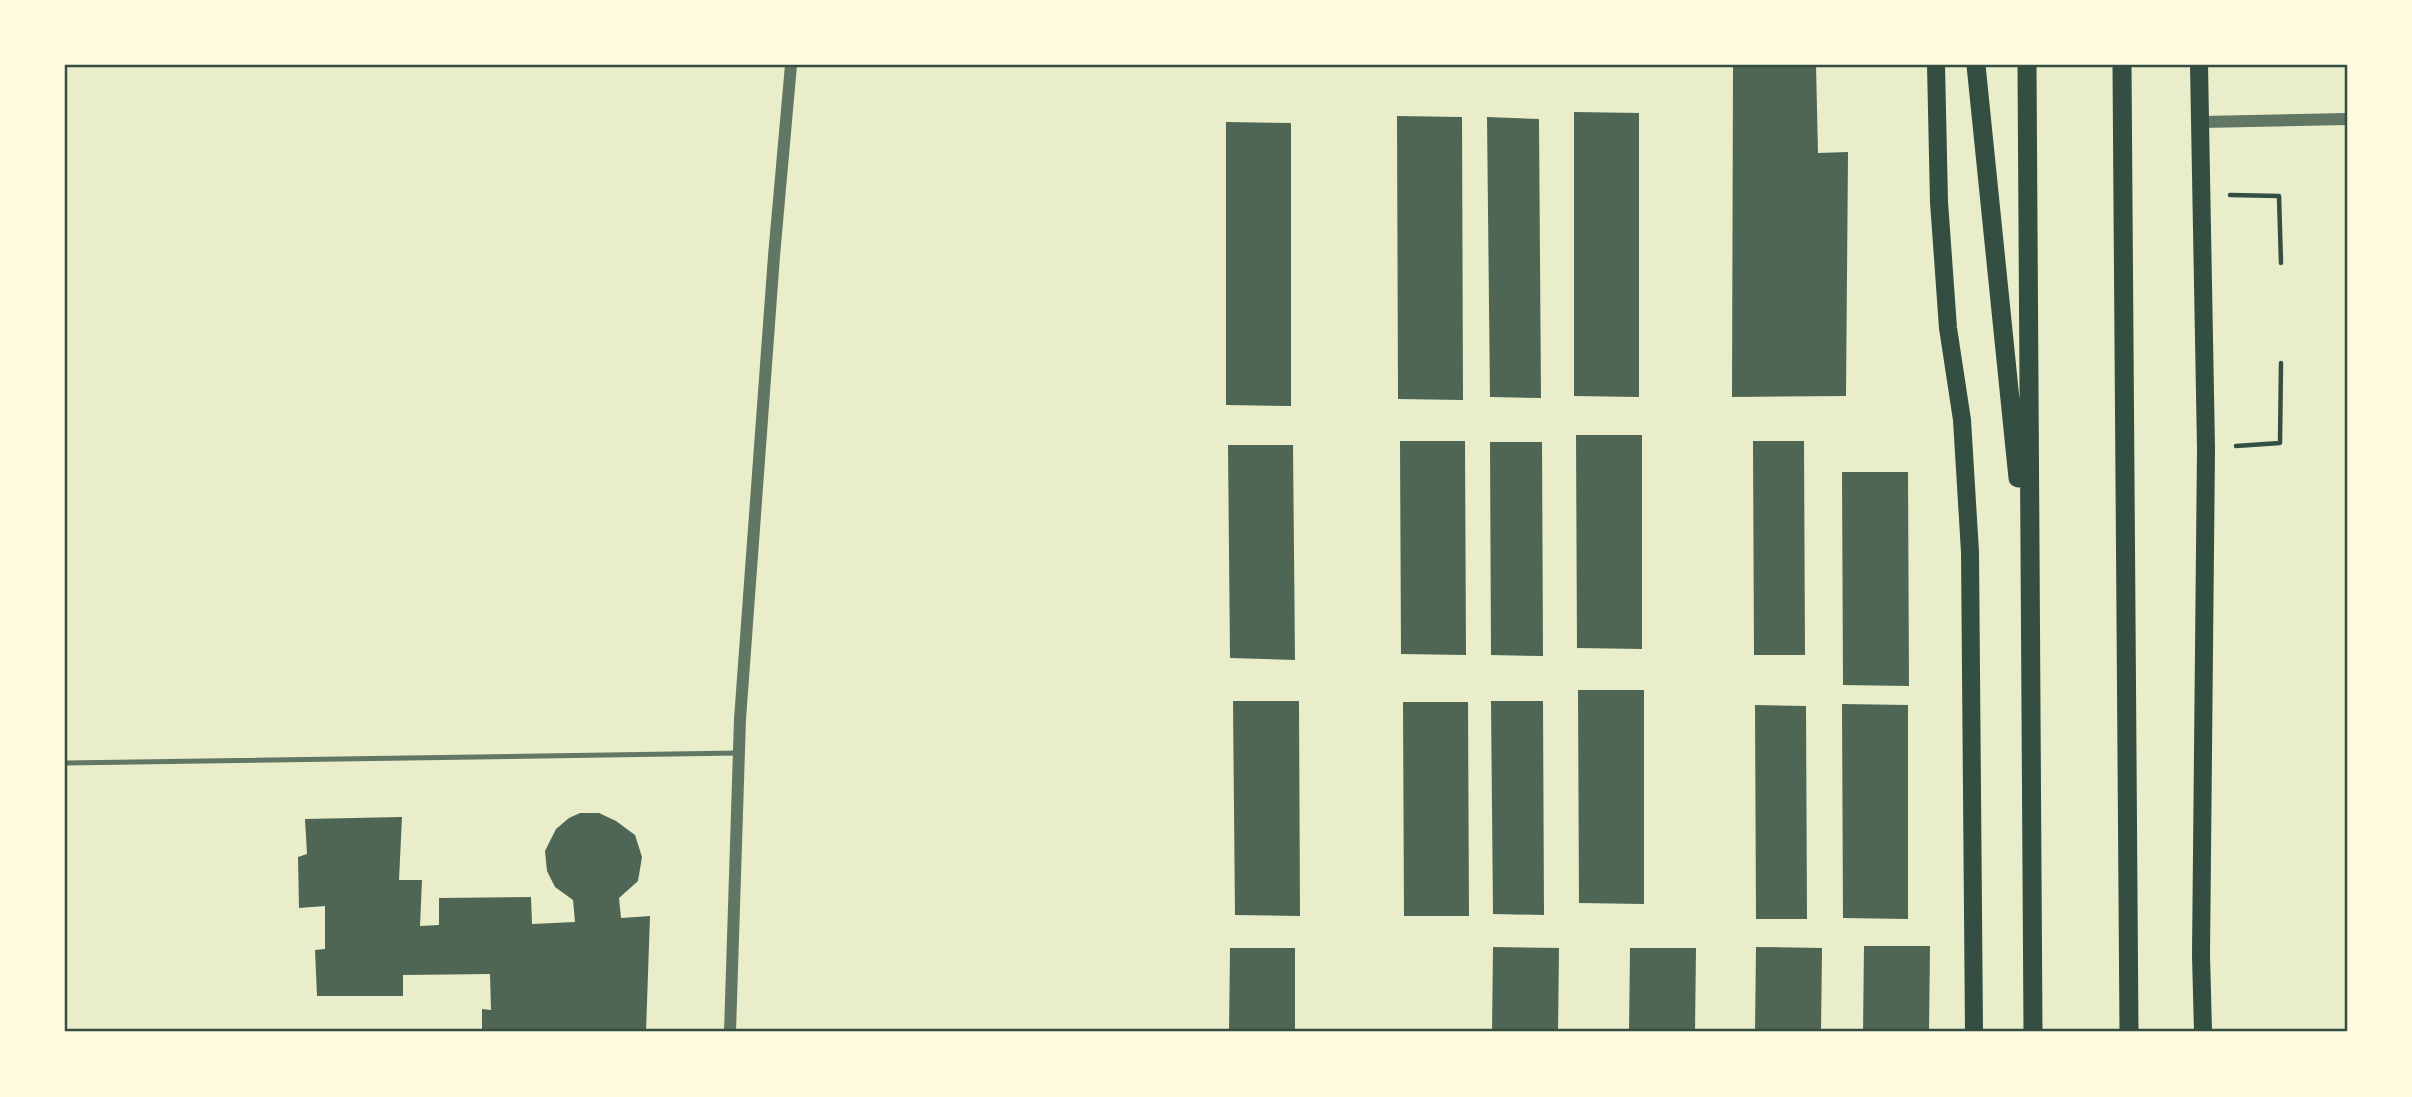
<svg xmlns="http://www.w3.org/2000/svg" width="2412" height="1097" font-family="Lato,sans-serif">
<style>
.building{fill:#4f6655}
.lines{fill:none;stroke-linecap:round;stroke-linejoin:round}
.path{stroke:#344e41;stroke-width:4.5}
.service{stroke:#617663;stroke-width:5}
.tertiary{stroke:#617663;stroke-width:12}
.primary{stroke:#344e41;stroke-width:18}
.trunk{stroke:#344e41;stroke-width:19}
.neatline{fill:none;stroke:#344e41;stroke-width:2.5}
</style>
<rect width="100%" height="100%" fill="#e9edc9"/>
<path class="building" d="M1733,65H1816L1818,153L1848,152L1846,396L1732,397Z
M1574,112L1639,113V397L1574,396Z
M1397,116L1462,117L1463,400L1398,399Z
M1487,117L1539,119L1541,398L1490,397Z
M1226,122L1291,123V406L1226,405Z
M1576,435H1642V649L1577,648Z
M1400,441H1465L1466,655L1401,654Z
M1753,441H1804L1805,655H1754Z
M1490,442H1542L1543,656L1491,655Z
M1228,445H1293L1295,660L1230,658Z
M1842,472H1908L1909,686L1843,685Z
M1578,690H1644V904L1579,903Z
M1233,701H1299L1300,916L1235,915Z
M1491,701H1543L1544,915L1493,914Z
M1403,702H1468L1469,916H1404Z
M1842,704L1908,705V919L1843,918Z
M1755,705L1806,706L1807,919H1756Z
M580,813H599L616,821L635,835L642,857L638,881L619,898L621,918L650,916L646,1032H482V1009L491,1010L490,974L403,975V996H317L315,950L325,949V906L299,908L298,857L307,854L305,819L402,817L399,880H422L420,926L439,925V898L531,897L532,924L575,922L573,900L555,887L547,871L545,851L556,829L569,818Z
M1864,946H1930L1929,1032H1863Z
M1493,947L1559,948L1558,1032H1492Z
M1756,947L1822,948L1821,1032H1755Z
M1230,948H1295V1032H1229Z
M1630,948H1696L1695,1032H1629Z"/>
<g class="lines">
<path class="path" d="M2230,195L2279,196L2281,263
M2236,446L2280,443L2281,363"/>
<path class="service" d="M65,763L738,753"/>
<path class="tertiary" d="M2201,122L2347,119
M730,1032L740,719L774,256L791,65"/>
<path class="primary" d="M1936,65L1939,202L1948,328L1962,420L1970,552L1974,1032
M2199,65L2206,448L2201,955L2203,1032"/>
<path class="trunk" d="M1976,65L2018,478
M2027,65L2033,1032
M2122,65L2129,1032"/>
</g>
<rect width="2412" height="1097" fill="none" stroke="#fefae0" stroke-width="133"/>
<rect x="66" y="66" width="2280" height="964" class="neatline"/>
</svg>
